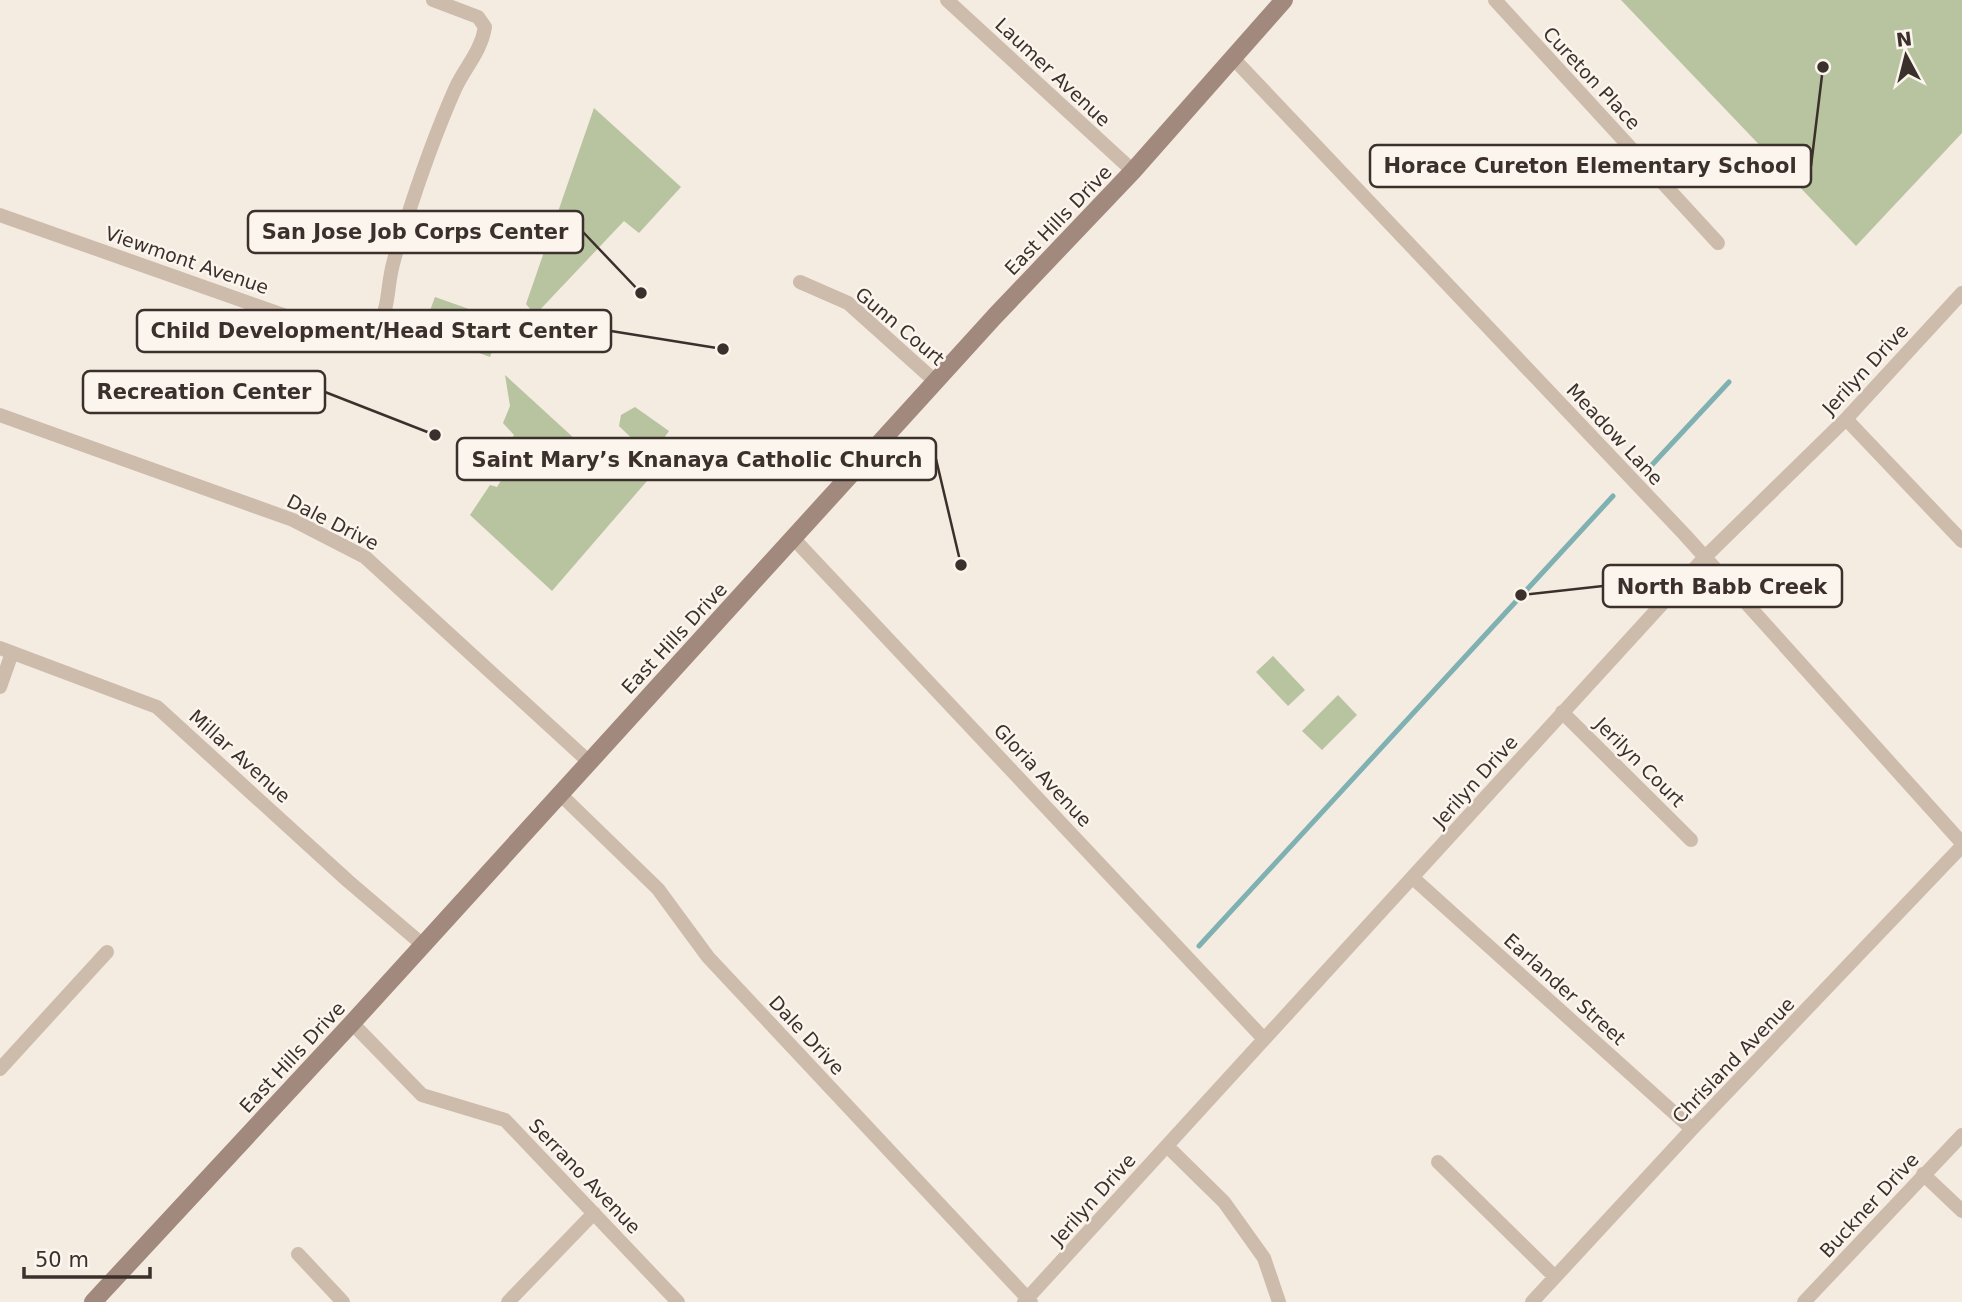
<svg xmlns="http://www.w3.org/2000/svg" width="1962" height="1302" font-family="'DejaVu Sans',sans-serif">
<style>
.green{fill:#b8c4a0}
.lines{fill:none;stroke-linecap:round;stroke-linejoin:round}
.stream{stroke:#7fb0b2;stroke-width:5}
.street{stroke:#cdbbac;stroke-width:14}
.secondary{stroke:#a18a7d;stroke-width:18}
.labels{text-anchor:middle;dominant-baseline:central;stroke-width:5;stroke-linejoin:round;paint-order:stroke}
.street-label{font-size:19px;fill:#3b302b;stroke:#fbf5ee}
.leader{fill:none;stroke:#3b302b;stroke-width:2.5}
.callout-dot{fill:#3b302b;stroke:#fbf5ee;stroke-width:2.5}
.callout{fill:#fbf5ee;stroke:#3b302b;stroke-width:2.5}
.callout-label{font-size:21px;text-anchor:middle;font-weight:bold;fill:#3b302b}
</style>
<rect width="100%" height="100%" fill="#f4ebe1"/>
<path class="green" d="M1621,0H1962V133L1856,246Z
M594,108L681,187L639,233L624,221L535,315L526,304Z
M435,297L503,321L490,357L422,332Z
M505,375L599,461L619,441L653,474L552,591L470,515L490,485L497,487L514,459L506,450L514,435L503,423L510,406Z
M635,407L669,431L654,452L647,453L619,426L621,415Z
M1273,656L1305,690L1288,706L1256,672Z
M1338,695L1357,715L1322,750L1302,731Z"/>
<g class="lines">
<path class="stream" d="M1650,467L1729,382
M1199,946L1613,496"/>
<path class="street" d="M947,0L1133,171
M1495,0L1718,243
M1232,57L1685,535L1962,843
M0,215L343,336L362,338C391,317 385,304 391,273C394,256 401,238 406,221C420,177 436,132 455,89C465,67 481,52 485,27L478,17L433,0
M800,282L848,303L936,382
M0,415L293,520L365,557L588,761
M1846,419L1962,541
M794,539L1263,1038
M0,648L157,707L348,881L423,945
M0,687L12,653
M1562,712L1691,840
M559,793L658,889L708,957L1031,1302
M1413,878L1692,1129
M352,1023L422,1095L505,1120L678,1302
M0,1069L107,952
M1167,1146L1224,1202L1264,1258L1279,1302
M1438,1162L1555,1277
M1923,1174L1962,1211
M298,1254L343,1302
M508,1302L594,1213
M1024,1302L1705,557L1846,419L1962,293
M1532,1302L1692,1129L1962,846
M1804,1302L1962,1135"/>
<path class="secondary" d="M93,1302L352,1023L995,316L1133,171L1284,0"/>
</g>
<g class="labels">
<g class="street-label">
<text transform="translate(1053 72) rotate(43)">Laumer Avenue</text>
<text transform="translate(1592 78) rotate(47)">Cureton Place</text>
<text transform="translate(1058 220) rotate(-46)">East Hills Drive</text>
<text transform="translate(187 260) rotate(19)">Viewmont Avenue</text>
<text transform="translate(900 326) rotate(40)">Gunn Court</text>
<text transform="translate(1865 369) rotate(-47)">Jerilyn Drive</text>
<text transform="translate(1615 434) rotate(47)">Meadow Lane</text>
<text transform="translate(333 522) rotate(27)">Dale Drive</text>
<text transform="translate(674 638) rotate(-47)">East Hills Drive</text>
<text transform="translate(240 756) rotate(42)">Millar Avenue</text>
<text transform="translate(1640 762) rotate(45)">Jerilyn Court</text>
<text transform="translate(1043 775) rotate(47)">Gloria Avenue</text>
<text transform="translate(1475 781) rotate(-48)">Jerilyn Drive</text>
<text transform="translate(1565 989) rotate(42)">Earlander Street</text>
<text transform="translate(807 1035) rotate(47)">Dale Drive</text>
<text transform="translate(292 1057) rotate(-47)">East Hills Drive</text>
<text transform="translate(1733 1060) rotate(-46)">Chrisland Avenue</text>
<text transform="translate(585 1176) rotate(46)">Serrano Avenue</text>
<text transform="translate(1093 1199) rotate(-48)">Jerilyn Drive</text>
<text transform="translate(1869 1205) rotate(-47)">Buckner Drive</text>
</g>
</g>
<path class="leader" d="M1823 67L1811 166M641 293L583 232M723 349L611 331M435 435L325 392M961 565L936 459M1521 595L1603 586"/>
<g class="callout-dot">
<circle cx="1823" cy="67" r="7"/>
<circle cx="641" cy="293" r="7"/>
<circle cx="723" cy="349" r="7"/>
<circle cx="435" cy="435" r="7"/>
<circle cx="961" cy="565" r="7"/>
<circle cx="1521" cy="595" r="7"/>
</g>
<g class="callout">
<rect x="1370" y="145" width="441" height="42" rx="7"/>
<rect x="248" y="211" width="335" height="42" rx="7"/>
<rect x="137" y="310" width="474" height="42" rx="7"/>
<rect x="83" y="371" width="242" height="42" rx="7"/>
<rect x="457" y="438" width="479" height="42" rx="7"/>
<rect x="1603" y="565" width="239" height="42" rx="7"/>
</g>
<g class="callout-label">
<text x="1590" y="173">Horace Cureton Elementary School</text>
<text x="415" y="239">San Jose Job Corps Center</text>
<text x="374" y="338">Child Development/Head Start Center</text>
<text x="204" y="399">Recreation Center</text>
<text x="697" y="467">Saint Mary’s Knanaya Catholic Church</text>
<text x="1722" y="594">North Babb Creek</text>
</g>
<g transform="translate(1906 56) rotate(353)" stroke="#fbf5ee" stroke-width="5" paint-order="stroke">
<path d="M0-5L12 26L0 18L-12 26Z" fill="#3b302b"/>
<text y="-10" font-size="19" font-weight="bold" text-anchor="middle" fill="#3b302b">N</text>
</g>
<path d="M24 1267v10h126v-10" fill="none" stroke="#3b302b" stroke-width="3.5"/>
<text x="35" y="1267" font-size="21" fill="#3b302b" stroke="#fbf5ee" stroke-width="5" paint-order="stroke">50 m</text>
</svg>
